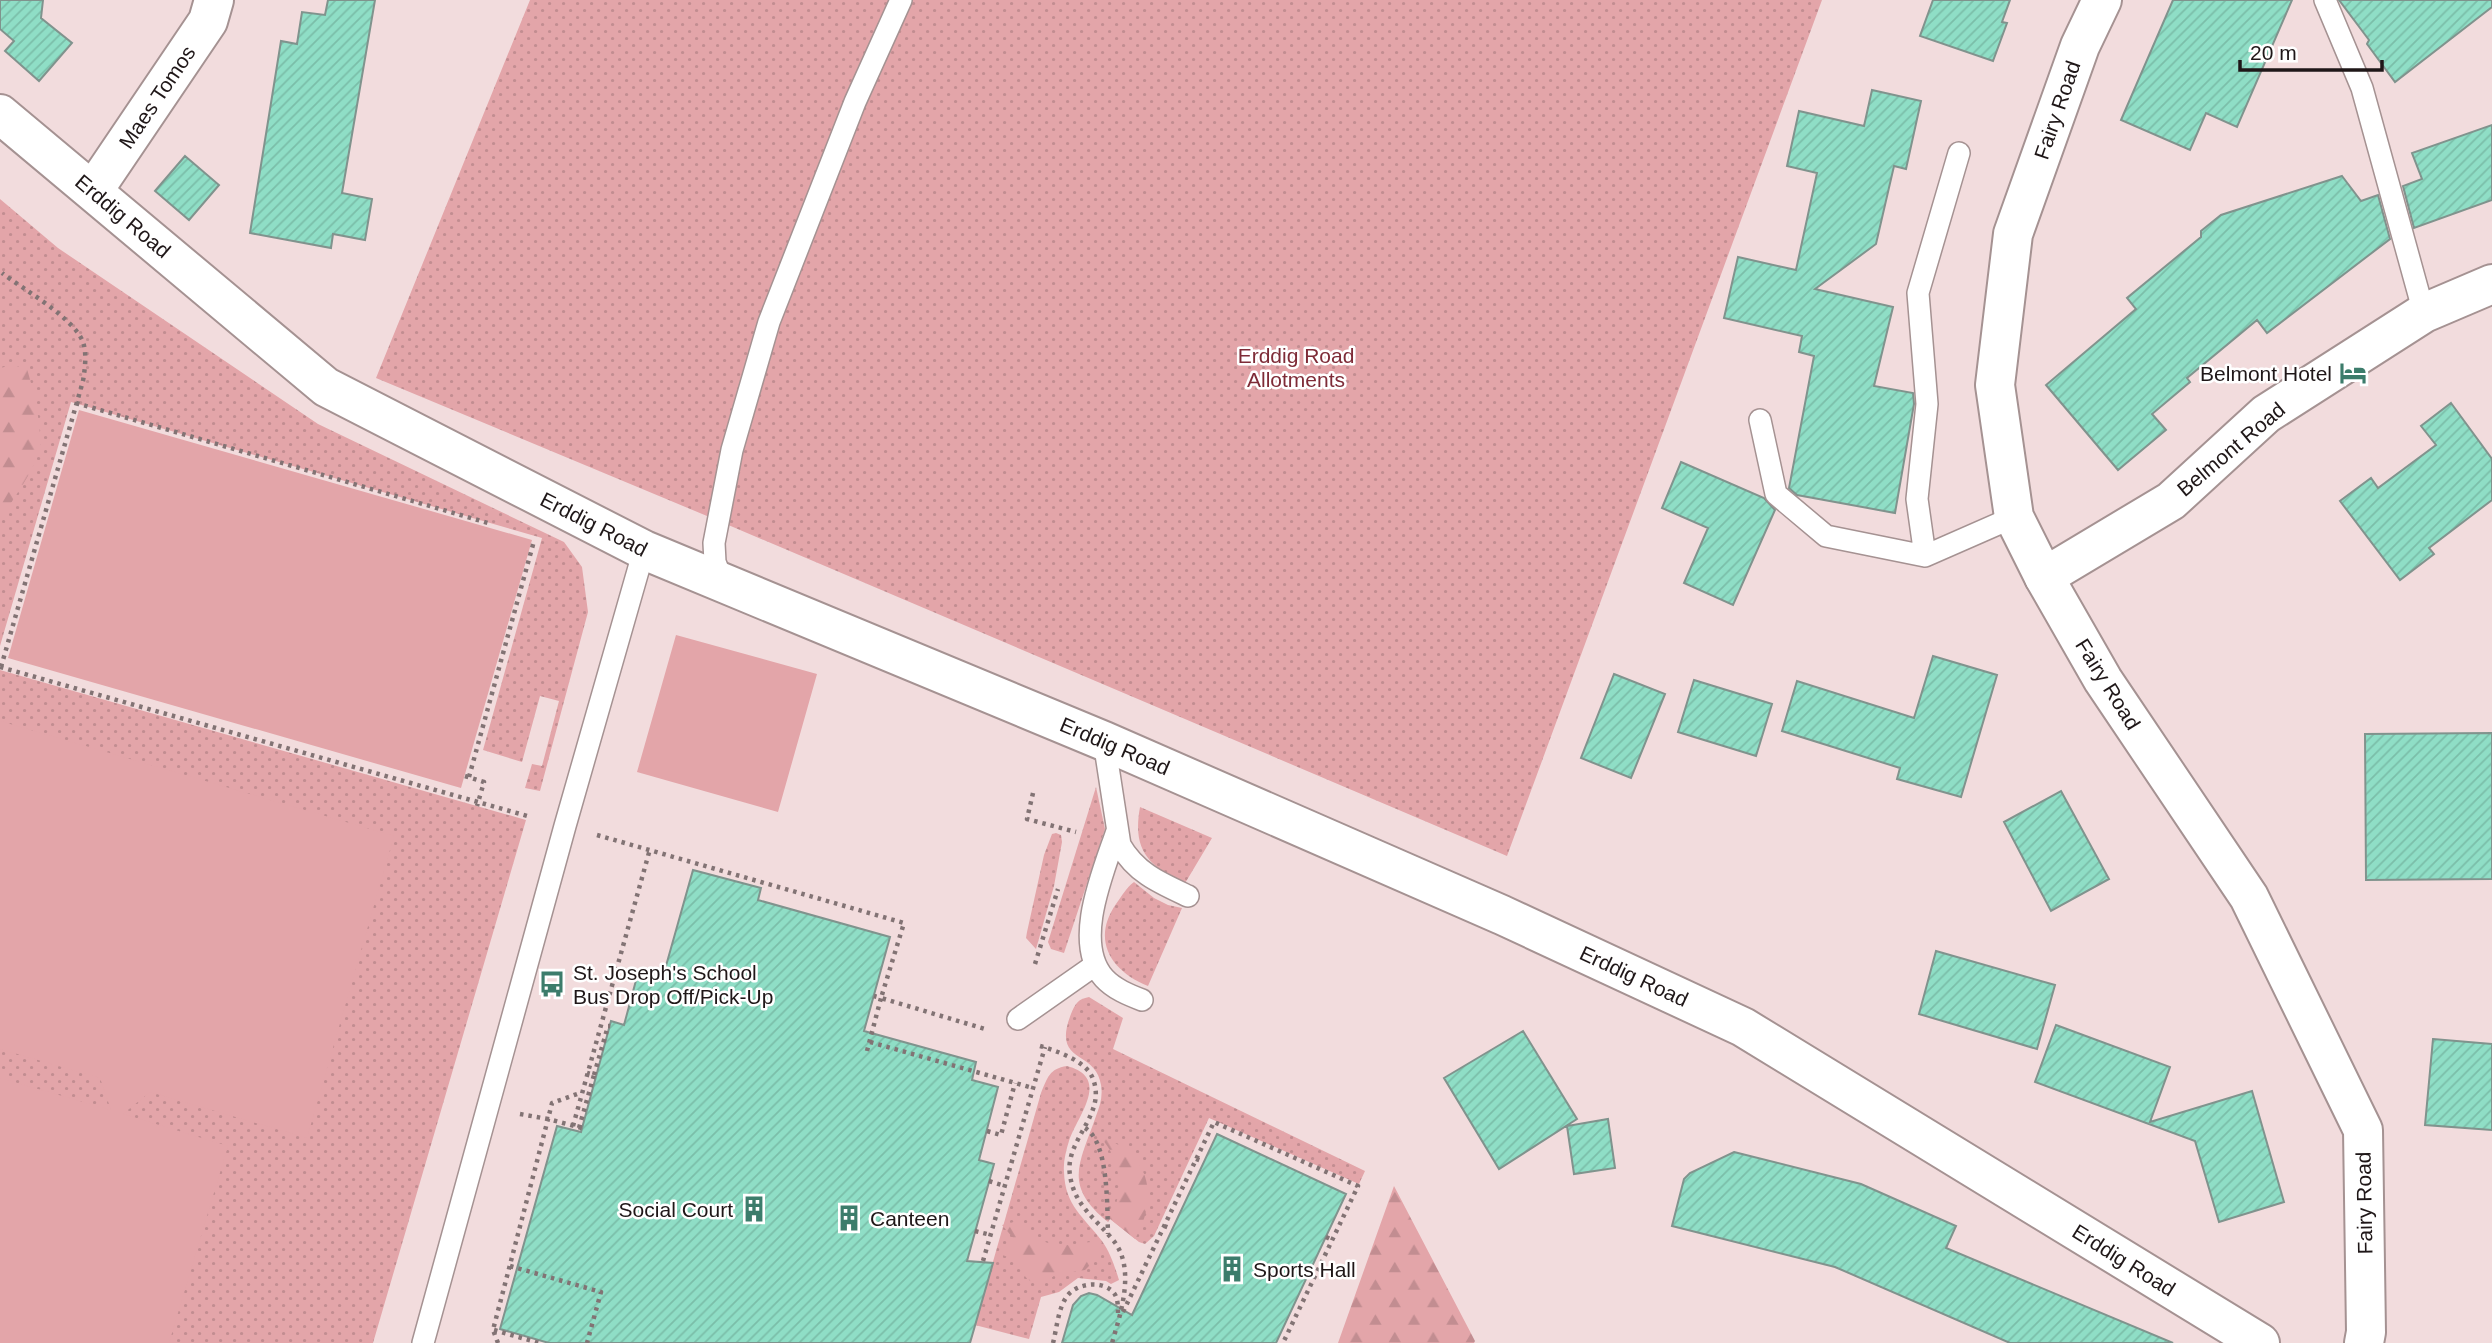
<svg xmlns="http://www.w3.org/2000/svg" width="2492" height="1343" font-family="Helvetica,sans-serif">
<style>
.grass{fill:url(#grass-dots)}
.forest{fill:url(#forest-firs)}
.park{fill:#e3a5a9}
.building{fill:url(#building-hatch);stroke:#80938d;stroke-width:2}
.lines{fill:none;stroke-linecap:round;stroke-linejoin:round}
.service-casing{stroke:#a59292;stroke-width:24}
.minor-casing{stroke:#a59292;stroke-width:42}
.secondary-casing{stroke:#a59292;stroke-width:42}
.path{stroke:#827374;stroke-width:4.5;stroke-dasharray:3.5 5;stroke-linecap:butt}
.service{stroke:#fff;stroke-width:21}
.minor{stroke:#fff;stroke-width:38}
.secondary{stroke:#fff;stroke-width:38}
.labels{text-anchor:middle;dominant-baseline:central;stroke-width:5;stroke-linejoin:round;paint-order:stroke}
.street-label{font-size:21px;fill:#1f1718;stroke:#fff}
.park-label{font-size:21px;fill:#7e2b37;stroke:#fff}
.poi-label{font-size:21px;fill:#1f1718;stroke:#fff;text-anchor:start}
</style>
<defs>
<pattern id="grass-dots" width="8" height="8" patternUnits="userSpaceOnUse" patternTransform="scale(1.75)"><rect width="8" height="8" fill="#e3a5a9"/><path d="M2 2h.1M6 6h.1" fill="none" stroke="#c28d91" stroke-width="1.8" stroke-linecap="round"/></pattern>
<pattern id="forest-firs" width="22" height="20" patternUnits="userSpaceOnUse" patternTransform="scale(1.75)"><rect width="22" height="20" fill="#e3a5a9"/><path d="M5 1l3.5 6h-7zM16 11l3.5 6h-7z" fill="#c28d91"/></pattern>
<pattern id="building-hatch" width="6" height="6" patternUnits="userSpaceOnUse" patternTransform="scale(1.75)"><rect width="6" height="6" fill="#8fdec6"/><path d="M-1 1l2-2M0 6l6-6M5 7l2-2" fill="none" stroke="#7bbea9"/></pattern>
</defs>
<rect width="100%" height="100%" fill="#f2dcdd"/>
<path class="grass" d="M530,0H1822L1507,856L719,521L376,378Z
M0,199L58,248L318,424L564,542L582,567L588,612L540,791L525,788L532,764L542,766L559,701L540,696L522,762L483,750L542,538L71,402L0,646Z
M0,670L526,820L373,1343H0Z
M1096,787L1105,829L1064,953L1051,949L1048,942Z
M1140,807L1212,838L1184,885C1149,864 1132,852 1140,807Z
M1056,833L1061,835L1062,842L1054,886L1036,949L1026,938L1027,932L1044,855L1052,834Z
M1134,882L1154,898L1168,905L1182,908L1148,986C1111,971 1091,940 1116,904C1122,896 1126,888 1134,882Z
M1089,997L1123,1018L1113,1049L1365,1171L1359,1184L1209,1118L1154,1236L1145,1244L1139,1242L1110,1219L1108,1222C1062,1185 1080,1163 1096,1116C1100,1106 1103,1096 1101,1085C1096,1049 1051,1065 1071,1014C1075,1004 1078,999 1089,997Z
M1067,1066C1112,1078 1077,1116 1069,1141C1066,1151 1063,1162 1064,1172C1065,1206 1084,1217 1102,1241C1110,1252 1115,1267 1119,1280L1111,1284L1106,1281L1078,1278L1059,1292L1041,1297L1029,1339L975,1325L1041,1093C1048,1077 1049,1069 1067,1066Z"/>
<path class="forest" d="M13,365L27,369C34,393 41,421 40,446C39,463 11,504 0,518V368Z
M1100,1137C1149,1152 1160,1195 1135,1239L1109,1218C1126,1194 1120,1157 1100,1137Z
M1394,1186L1475,1341L1474,1343H1338Z
M1014,1222C1028,1227 1036,1241 1052,1244C1069,1248 1086,1240 1102,1242L1093,1262L1085,1270C1076,1272 1065,1272 1056,1275C1053,1276 1050,1279 1046,1281C1030,1288 1021,1275 1020,1261L1016,1257L1004,1256L1014,1239L1002,1225Z"/>
<path class="park" d="M79,410L532,540L461,788L8,658Z
M676,635L817,674L778,812L637,772Z
M0,721L394,836L307,1138L150,1092L123,1114L228,1146L169,1343H0V1078L111,1110L100,1078L0,1049Z"/>
<path class="building" d="M0,0H43L41,18L72,43L39,81L5,51L14,41L0,29Z
M328,0H375L342,193L372,199L365,240L333,234L331,248L250,233L281,41L297,44L302,12L325,15Z
M1933,0H2010L2002,22L2007,23L1993,61L1920,36Z
M2173,0H2292L2237,127L2206,113L2190,150L2121,120Z
M2339,0H2492V7L2395,82L2367,44L2369,40Z
M1872,90L1921,101L1906,169L1894,166L1876,244L1815,289L1893,307L1874,386L1913,393L1914,404L1895,513L1797,495L1789,488L1814,356L1799,352L1802,336L1724,318L1738,257L1796,270L1817,173L1787,166L1799,111L1864,126Z
M2492,125V200L2414,228L2403,186L2422,179L2412,153Z
M185,156L219,185L189,220L155,191Z
M2342,176L2361,201L2378,195L2390,239L2267,333L2257,320L2187,378L2190,382L2152,414L2166,430L2118,470L2046,385L2136,309L2127,298L2201,237V231L2221,215Z
M2451,403L2492,459V500L2429,548L2434,554L2400,580L2340,501L2371,478L2378,488L2436,445L2421,426Z
M1681,462L1764,498L1775,510L1733,605L1684,583L1708,528L1662,508Z
M1933,656L1997,675L1961,797L1897,779L1900,768L1782,731L1797,681L1914,718Z
M1614,674L1665,694L1631,778L1581,758Z
M1694,680L1772,704L1756,756L1678,732Z
M2492,733V879L2366,880L2365,734Z
M2061,791L2109,879L2051,911L2004,822Z
M693,870L761,888L758,900L890,937L864,1031L976,1062L972,1080L998,1087L979,1160L994,1164L967,1261L993,1263L970,1343H549L500,1329L557,1126L581,1132L611,1021L624,1025L638,973L662,980Z
M1936,951L2055,985L2037,1049L1919,1014Z
M2056,1025L2170,1067L2150,1122L2252,1091L2284,1202L2219,1222L2195,1141L2035,1082Z
M1523,1031L1577,1119L1499,1169L1444,1078Z
M2433,1039L2492,1044V1130L2425,1125Z
M1608,1119L1615,1168L1574,1174L1567,1126Z
M1217,1134L1346,1194L1276,1343H1062L1073,1305L1081,1296L1089,1293L1097,1295L1132,1315Z
M1734,1152L1861,1184L1956,1226L1946,1248L2173,1343H2010L1835,1267L1672,1226L1684,1179L1690,1173Z"/>
<g class="lines">
<g class="service-casing">
<path id="service" d="M2325,0L2362,88L2424,313
M1760,420L1776,494L1826,536L1925,556L2014,517
M1925,556L1917,499L1927,404L1918,293L1959,153
M723,583L715,562L714,543L732,450L769,322L855,102L901,0
M1104,741L1120,845C1136,873 1160,883 1188,896
M1117,831C1104,870 1072,942 1104,978C1114,989 1129,995 1142,1000
M1018,1019L1095,965
M423,1343L565,826L644,550"/>
</g>
<g class="minor-casing">
<path id="minor" d="M0,114L326,387L644,550L1104,741L1502,915L1743,1027L2260,1343
M93,191L208,21L214,0
M2044,577L2171,501L2266,414L2424,313L2492,284"/>
</g>
<g class="secondary-casing">
<path id="secondary" d="M2102,0L2080,46L2013,234L1995,385L2014,517L2044,577L2103,680L2249,897L2363,1130L2366,1332L2364,1343"/>
</g>
<path class="path" d="M76,403L488,523
M0,667L531,817
M1,667L83,381C85,368 87,354 83,342C74,318 23,289 2,273
M465,776L484,782L477,806
M469,777L534,541
M1033,793L1027,819L1076,832
M597,835L904,923L881,998L985,1029
M1035,964L1058,889
M870,1042L1033,1088
M1040,1046C1057,1051 1087,1061 1093,1079C1107,1115 1064,1140 1070,1175C1074,1205 1095,1218 1113,1240C1136,1268 1121,1312 1112,1343
M867,1051L881,998L874,996
M594,1075L608,1026H610
M520,1114L548,1119L552,1103L580,1093
M573,1126L650,849
M579,1128L594,1075L587,1073
M1085,1128C1109,1142 1107,1208 1108,1234
M987,1131L1001,1135L1015,1083
M1196,1159L1204,1162
M989,1181L1005,1186
M1164,1226L1172,1229
M975,1231L991,1235
M1326,1237L1332,1240
M983,1261L1045,1047
M510,1266L601,1292L587,1343
M1123,1312L1214,1122L1358,1186L1283,1343
M494,1330L539,1343
M498,1343L493,1330L548,1119L582,1128
M1053,1343C1057,1328 1058,1307 1068,1295C1078,1283 1103,1280 1114,1293C1118,1298 1118,1307 1118,1314"/>
<use href="#service" class="service"/>
<use href="#minor" class="minor"/>
<use href="#secondary" class="secondary"/>
</g>
<defs>
<g id="hotel-bare" transform="scale(2.1)"><path d="M-6-4.5h1.5V1H6V5H4.5V3h-9V5H-6ZM-4 0a1.8 1.8 0 1 1 3.6 0ZM.5 0V-2.5h3Q6-2.5 6 0Z" fill="#3c7c6b" stroke="#fff" stroke-width="2.5" paint-order="stroke"/></g>
<g id="bus-bare" transform="scale(2.1)"><path d="M-5-6H5V4H4V6H2V4H-2V6H-4V4H-5ZM-3.5-4V0h7V-4ZM-3.5 1.2v1.5H-2V1.2ZM2 1.2v1.5H3.5V1.2Z" fill="#3c7c6b" stroke="#fff" stroke-width="2.5" paint-order="stroke"/></g>
<g id="building-bare" transform="scale(2.1)"><path d="M-4-6H4V6H1V3H-1V6H-4ZM-2.5-4.3h1.7v1.8h-1.7ZM.8-4.3h1.7v1.8H.8ZM-2.5-1h1.7V.8h-1.7ZM.8-1h1.7V.8H.8Z" fill="#3c7c6b" stroke="#fff" stroke-width="2.5" paint-order="stroke"/></g>
</defs>
<g fill-rule="evenodd">
<use href="#hotel-bare" x="2353" y="373"/>
<use href="#bus-bare" x="552" y="984"/>
<use href="#building-bare" x="754" y="1209"/>
<use href="#building-bare" x="849" y="1218"/>
<use href="#building-bare" x="1232" y="1269"/>
</g>
<g class="labels">
<g class="street-label">
<text transform="translate(157 97) rotate(-56)">Maes Tomos</text>
<text transform="translate(2057 110) rotate(-71)">Fairy Road</text>
<text transform="translate(123 216) rotate(40)">Erddig Road</text>
<text transform="translate(2231 449) rotate(-40)">Belmont Road</text>
<text transform="translate(594 524) rotate(27)">Erddig Road</text>
<text transform="translate(2108 684) rotate(58)">Fairy Road</text>
<text transform="translate(1115 746) rotate(23)">Erddig Road</text>
<text transform="translate(1634 976) rotate(25)">Erddig Road</text>
<text transform="translate(2364 1203) rotate(-91)">Fairy Road</text>
<text transform="translate(2124 1260) rotate(32)">Erddig Road</text>
</g>
<g class="park-label">
<text x="1296" y="355">Erddig Road<tspan x="1296" dy="24">Allotments</tspan></text>
</g>
<g class="poi-label">
<text x="2332" y="373" text-anchor="end">Belmont Hotel</text>
<text x="573" y="972">St. Joseph's School<tspan x="573" dy="24">Bus Drop Off/Pick-Up</tspan></text>
<text x="733" y="1209" text-anchor="end">Social Court</text>
<text x="870" y="1218">Canteen</text>
<text x="1253" y="1269">Sports Hall</text>
</g>
</g>
<path d="M2240 60v10h142v-10" fill="none" stroke="#1f1718" stroke-width="3.5"/>
<text x="2250" y="60" font-size="21" fill="#1f1718" stroke="#ffffff" stroke-width="5" paint-order="stroke">20 m</text>
</svg>
